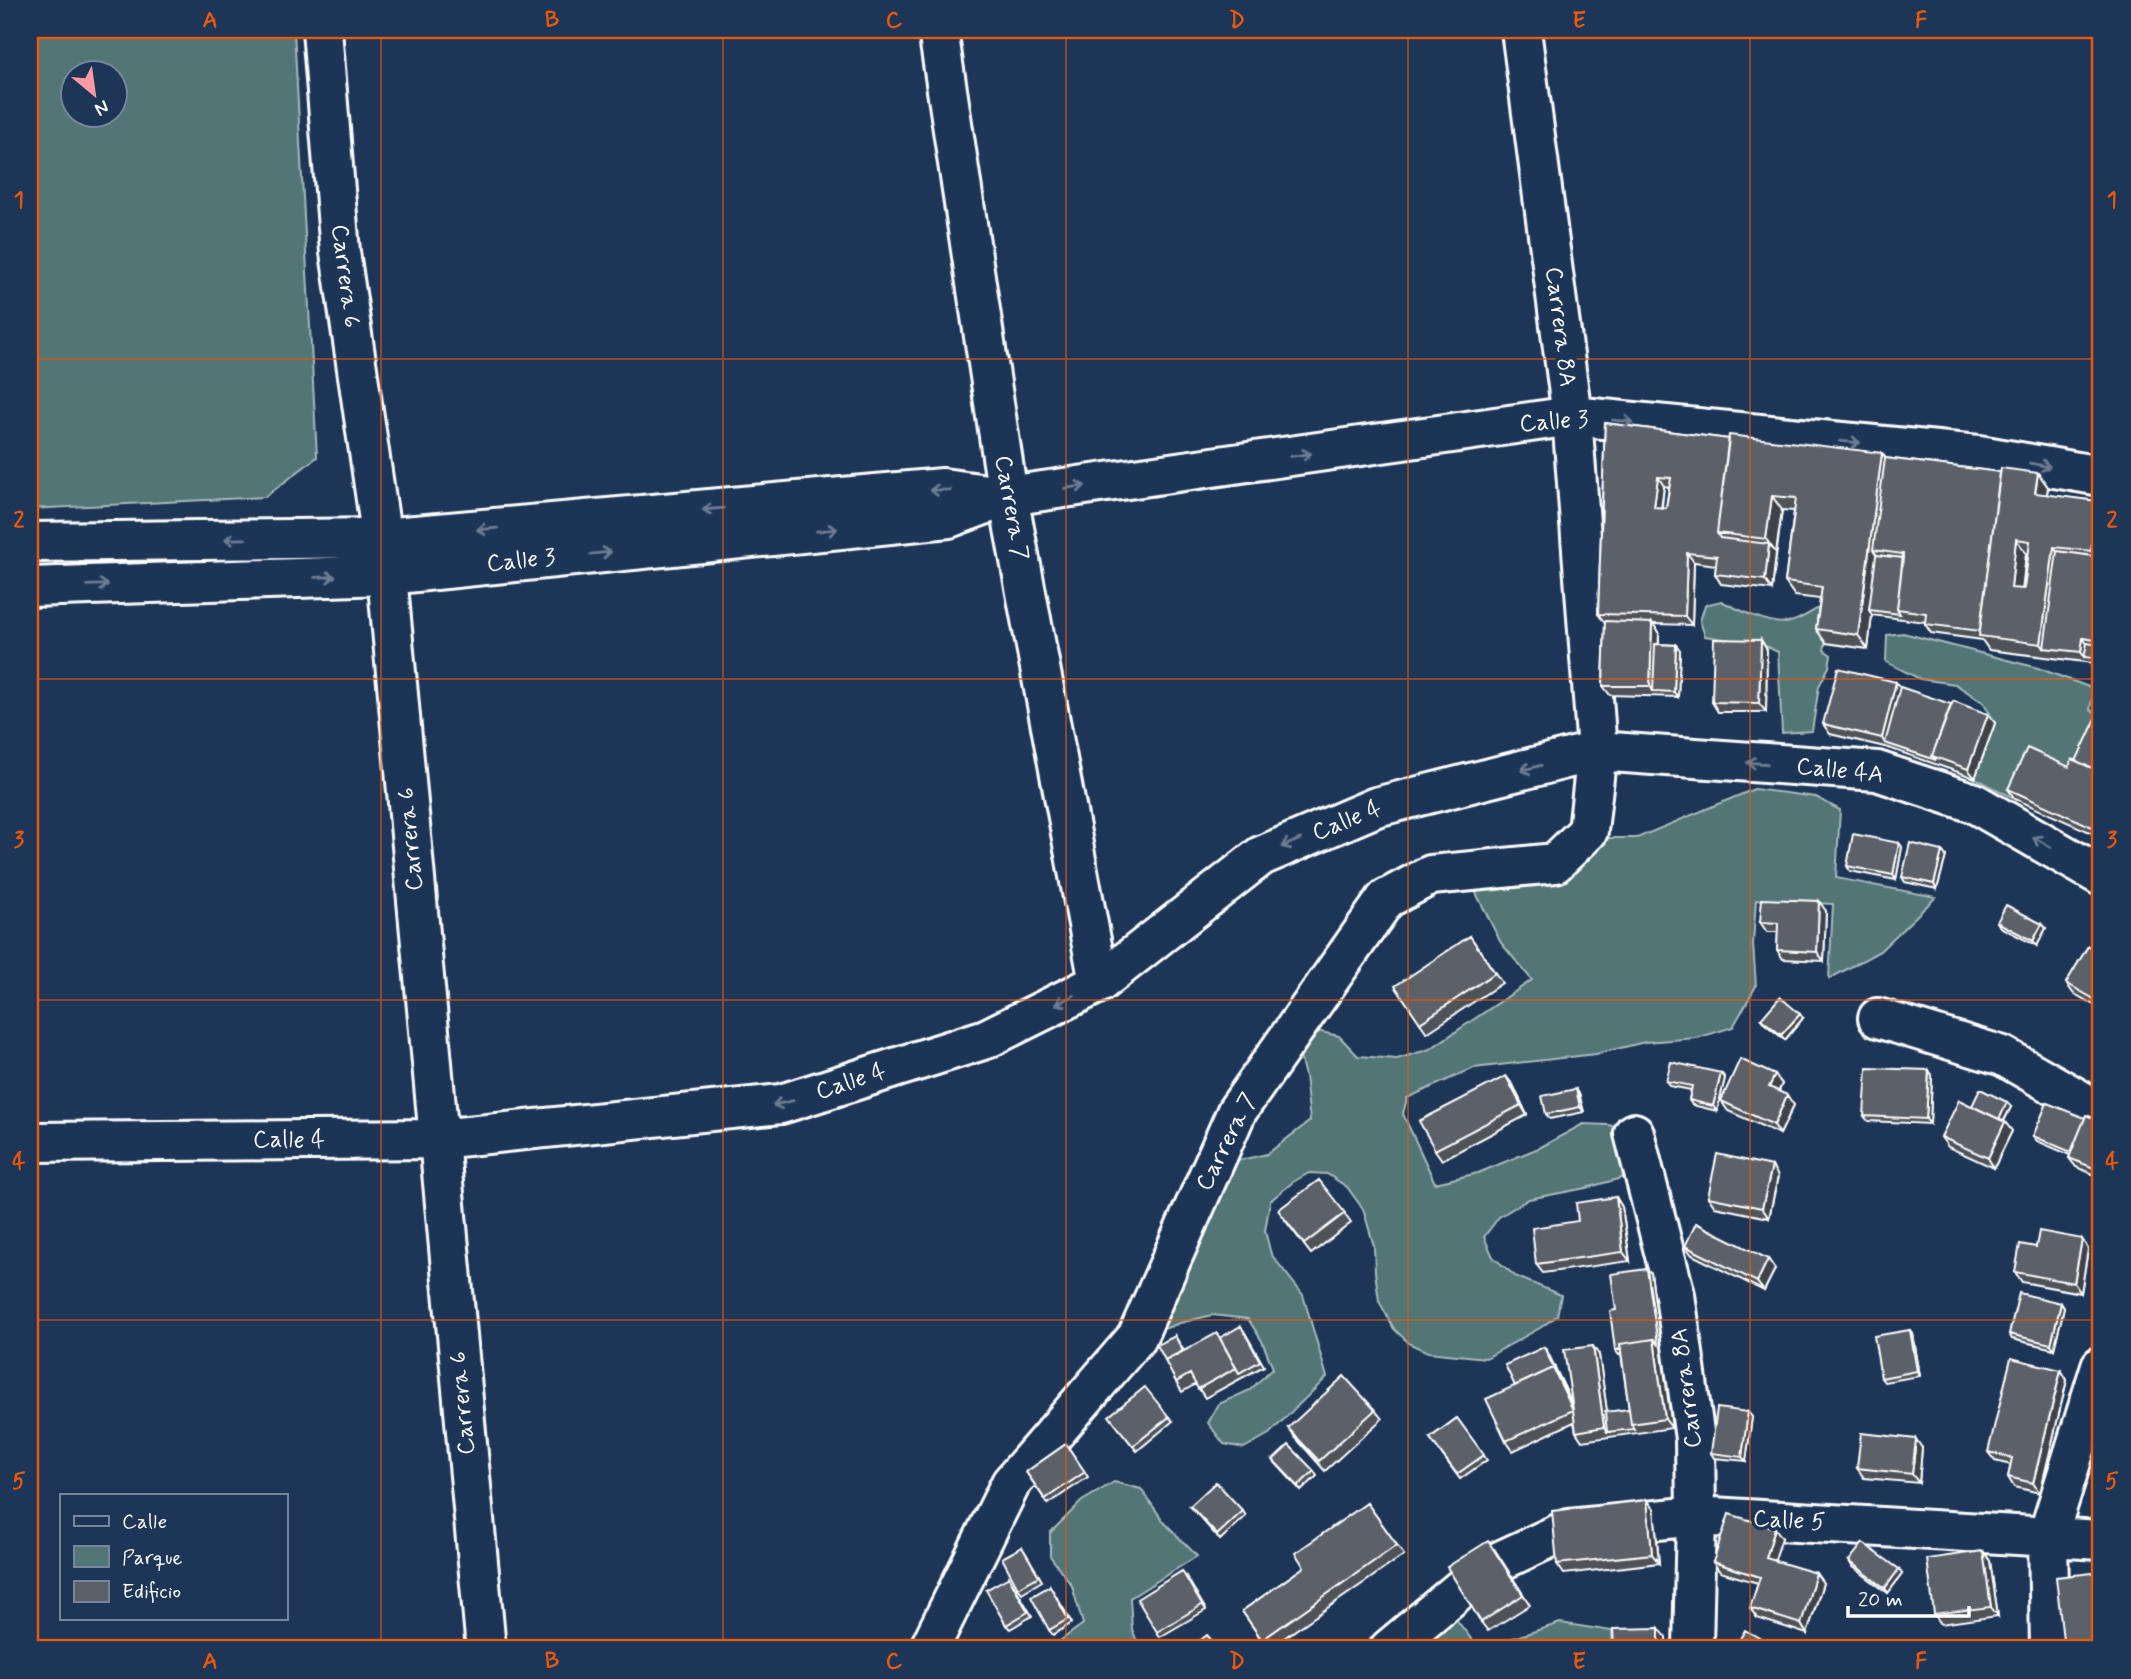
<svg xmlns="http://www.w3.org/2000/svg" width="2131" height="1679" font-family="Mynerve,sans-serif">
<style>
.green{fill:#527576;stroke:#a8baba;stroke-width:2;fill-rule:evenodd}
.lines{fill:none;stroke-linecap:round;stroke-linejoin:round}
.street-casing{stroke:#fff;stroke-width:44}
.secondary-casing{stroke:#fff;stroke-width:44}
.street{stroke:#1d3557;stroke-width:38}
.secondary{stroke:#1d3557;stroke-width:38}
.wall{fill:#4f5359;stroke:#fff;stroke-width:2;fill-rule:evenodd}
.shaded-wall{fill:#404348;stroke:#fff;stroke-width:2}
.building{fill:#5c6067;stroke:#fff;stroke-width:2;fill-rule:evenodd}
.oneway{stroke:#6c7c92}
.grid{fill:none;stroke:#e8590c;stroke-width:2;stroke-opacity:0.55}
.labels{text-anchor:middle;dominant-baseline:central;stroke-width:7;stroke-linejoin:round;paint-order:stroke}
.street-label{font-size:24px;fill:#fff;stroke:#1d3557}
.neatline{fill:none;stroke:#e8590c;stroke-width:2.5}
.grid-label{font-size:23px;text-anchor:middle;font-weight:bold;fill:#e8590c}
</style>
<rect width="100%" height="100%" fill="#1d3557"/>
<filter id="ink" filterUnits="userSpaceOnUse"><feTurbulence type="fractalNoise" baseFrequency=".0143" numOctaves="2"/><feDisplacementMap in="SourceGraphic" scale="14" xChannelSelector="R" yChannelSelector="G"/><feConvolveMatrix kernelMatrix="1 2 1 2 8 2 1 2 1" color-interpolation-filters="sRGB"/></filter>
<g filter="url(#ink)">
<path class="green" d="M30,30H294L317,457L265,497L30,509ZM74,74H116V116H74Z
M1721,601C1737,609 1773,627 1790,622C1800,620 1811,612 1820,607L1826,640L1824,650L1831,655L1829,667L1819,686L1812,731L1782,733L1778,652L1763,645L1705,636L1700,621L1705,605Z
M1903,633L2038,668L2094,689L2090,710L2101,714L2075,777L2034,758L2015,799L1975,778L1995,723L1984,703L1955,684L1920,679L1886,662L1887,635Z
M1754,789L1816,797L1840,810L1836,878L1936,897L1880,951L1829,979L1833,904L1756,900L1753,944L1756,986L1733,1027L1697,1038L1645,1042L1596,1054L1474,1068L1407,1098L1403,1114L1435,1183L1478,1173L1541,1147L1583,1124L1609,1125L1626,1130L1630,1152L1622,1178L1586,1188L1529,1199L1499,1217L1484,1237L1493,1257L1515,1276L1561,1295L1557,1316L1540,1328L1486,1358L1428,1352L1410,1344L1394,1329L1379,1301L1375,1272L1374,1246L1363,1209L1347,1187L1327,1174L1309,1173L1293,1182L1270,1201L1265,1231L1271,1254L1303,1295L1327,1377L1269,1434L1244,1448L1224,1444L1208,1423L1219,1404L1250,1390L1273,1368L1262,1341L1248,1319L1212,1315L1180,1323L1150,1334L1227,1163L1267,1154L1310,1121L1305,1076L1299,1053L1317,1031L1339,1036L1358,1056L1397,1059L1430,1049L1532,980L1501,943L1475,891L1494,864L1591,838H1637Z
M1114,1482L1141,1489L1164,1522L1197,1556L1130,1598L1132,1629L1140,1649H1049L1083,1624L1072,1586L1050,1556V1533L1082,1501Z
M1435,1592L1479,1649H1366Z
M1560,1623L1612,1631L1613,1649H1485L1507,1640Z"/>
<g class="lines">
<g class="street-casing">
<path id="street" d="M322,30L340,252L387,575L486,1649
M938,30L1008,496L1099,983
M1878,1018L2003,1056L2101,1112
M1634,1133L1675,1295L1695,1439L1696,1516L1693,1649
M30,1142L438,1139L781,1104L986,1039L1099,983L1261,856L1376,807L1597,751L1877,771L1974,803L2101,876
M929,1649L1011,1483L1137,1337L1237,1111L1386,899L1431,875L1555,863L1588,831L1597,751L1572,416L1521,30
M1389,1649L1487,1567L1569,1529L1696,1516L2101,1540
M2050,1649L2048,1536L2101,1366"/>
</g>
<g class="secondary-casing">
<path id="secondary" d="M30,542L382,538L943,488L1002,496
M30,587L387,575L949,518L1008,496L1572,416L1979,455L2101,476"/>
</g>
<use href="#street" class="street"/>
<use href="#secondary" class="secondary"/>
</g>
<path class="wall" d="M1605,423L1729,439L1882,453L1885,458L2000,472L2038,473L2048,487L2047,495L2097,501L2100,506L2101,500V664L1989,650L1982,640L1931,633L1925,624V622L1872,615L1868,649L1826,643L1816,629L1820,599L1795,596L1785,582L1794,511L1782,510L1772,590L1721,584L1715,574L1716,565L1694,562L1692,625L1654,624L1659,632V644L1676,645L1680,650L1678,697L1610,695L1603,686L1605,623L1598,614ZM1664,486L1669,487L1666,508L1662,507ZM2026,553L2028,554L2024,589H2022Z
M1761,640L1767,650L1766,712H1718L1712,702Z
M1900,687L1995,723L1975,778L1889,748L1830,734L1823,724Z
M2069,767L2101,772V837L2015,799L2008,789Z
M1899,843L1902,847L1896,880L1850,871L1847,866Z
M1942,851L1946,856L1937,889L1905,882L1902,877Z
M1826,911L1824,961L1783,959L1777,950L1778,932H1767L1760,922Z
M1997,922L2042,924L2046,928L2037,946L2000,927Z
M1470,936L1502,983L1427,1033L1420,1023Z
M2101,954V1009L2073,993L2066,983Z
M1803,1018L1785,1040L1765,1024L1761,1019Z
M1721,1073L1725,1078L1717,1111L1692,1105L1689,1100L1691,1090L1670,1086L1666,1081Z
M1775,1075L1782,1084L1779,1091L1794,1105L1780,1134L1728,1111L1721,1101Z
M1932,1075L1930,1124L1868,1121L1864,1116Z
M1513,1085L1527,1115L1442,1160L1435,1150Z
M1576,1089L1579,1094L1584,1112L1550,1119L1546,1114Z
M1972,1106L2011,1107L2004,1121L2012,1131L1994,1168L1948,1147L1941,1137Z
M2085,1118L2101,1121V1178L2076,1167L2069,1158L2070,1155L2037,1141L2033,1136Z
M1778,1176L1769,1218L1715,1207L1708,1197Z
M1319,1180L1351,1223L1311,1254L1285,1220Z
M1616,1197L1622,1207L1630,1261L1543,1273L1536,1264L1578,1221Z
M1685,1246L1768,1259L1775,1269L1764,1291L1692,1255Z
M2036,1247L2088,1249L2081,1293L2022,1282L2015,1272Z
M1651,1273L1672,1428L1582,1441L1576,1432L1574,1422L1513,1451L1506,1441L1515,1386L1544,1347L1547,1351L1572,1403L1599,1355L1607,1412L1629,1409L1621,1354L1619,1355L1615,1350L1616,1310Z
M2061,1303L2064,1308L2054,1349L2012,1339L2009,1334Z
M1910,1330L1913,1334L1920,1376L1884,1382L1881,1378Z
M1244,1331L1264,1366L1205,1398L1196,1384L1182,1392L1176,1382L1175,1336L1184,1351L1220,1338Z
M2061,1370L2067,1380L2040,1493L2014,1487L2008,1477L2011,1465L1995,1461L1988,1452Z
M1375,1410L1382,1419L1325,1471L1295,1437L1288,1428Z
M1748,1412L1752,1417L1746,1461L1714,1458L1711,1453Z
M1169,1417L1173,1421L1137,1451L1113,1421Z
M1457,1418L1487,1460L1460,1479L1430,1438Z
M1066,1444L1088,1477L1048,1504L1026,1472Z
M1922,1448L1919,1483L1864,1478L1857,1468Z
M1273,1460L1314,1471L1317,1476L1301,1491Z
M1647,1500L1654,1509L1659,1563L1564,1574L1557,1564Z
M1367,1503L1404,1555L1268,1649L1242,1611L1304,1567Z
M1190,1506L1243,1511L1246,1516L1220,1540Z
M1782,1538L1774,1561L1823,1583L1807,1634L1757,1618L1750,1608L1758,1583L1720,1572L1713,1562Z
M1495,1550L1530,1605L1488,1631L1481,1622Z
M1983,1551L1990,1561L1998,1616L1941,1624L1934,1614Z
M1025,1552L1042,1581L1022,1593L1018,1588Z
M1849,1561L1902,1574L1888,1593L1852,1566Z
M1186,1576L1206,1610L1160,1637L1157,1632Z
M1009,1577L1032,1616L1010,1629L1006,1625Z
M1050,1586L1072,1623L1053,1635L1049,1630Z"/>
<path class="shaded-wall" d="M1882,453L1892,467L1873,550L1880,559L1869,610L1872,615L1868,649L1858,635Z
M2038,473L2048,487L2045,507L2035,493Z
M1658,477L1664,486L1660,517L1654,507Z
M1772,496L1782,510L1776,553L1766,539Z
M2097,501L2101,507V565L2091,551Z
M2016,539L2026,553L2021,602L2011,588Z
M1769,544L1776,553L1772,590L1765,580Z
M2054,547L2063,561L2044,648L2041,644Z
M1687,553L1694,562L1692,625L1685,616Z
M1652,623L1659,632L1657,691H1653L1650,686Z
M2083,638L2090,648L2084,657L2081,652Z
M1761,640L1767,650L1766,712L1759,703Z
M1676,645L1680,650L1678,697L1674,692Z
M1896,682L1903,692L1885,743L1882,738Z
M1988,714L1995,723L1975,778L1968,769Z
M2101,757V770L2098,777L2094,772Z
M1899,843L1902,847L1896,880L1893,875Z
M1942,851L1946,856L1937,889L1934,884Z
M1819,901L1826,911L1824,961L1817,952Z
M2042,924L2046,928L2037,946L2033,941Z
M1800,1014L1803,1018L1785,1040L1781,1035Z
M1929,1070L1932,1075L1930,1124L1926,1119Z
M1721,1073L1725,1078L1717,1111L1713,1106Z
M1775,1075L1782,1084L1776,1097L1769,1087Z
M1506,1076L1513,1085L1527,1115L1521,1105Z
M1576,1089L1579,1094L1584,1112L1580,1107Z
M1787,1095L1794,1105L1780,1134L1774,1125Z
M2007,1102L2011,1107L2001,1126L1998,1122Z
M2005,1122L2012,1131L1994,1168L1988,1158Z
M1772,1166L1778,1176L1769,1218L1762,1208Z
M1616,1197L1622,1207L1630,1261L1623,1252Z
M2082,1239L2088,1249L2081,1293L2074,1283Z
M1768,1259L1775,1269L1764,1291L1757,1282Z
M1647,1269L1651,1273L1672,1428L1665,1419L1654,1339Z
M2061,1303L2064,1308L2054,1349L2051,1344Z
M1910,1330L1913,1334L1920,1376L1917,1371Z
M1593,1346L1599,1355L1610,1432H1607L1604,1427Z
M1544,1347L1547,1351L1579,1419L1573,1410Z
M2061,1370L2067,1380L2040,1493L2033,1483Z
M1748,1412L1752,1417L1746,1461L1742,1457Z
M1916,1439L1922,1448L1919,1483L1912,1474Z
M1647,1500L1654,1509L1659,1563L1652,1554Z
M1775,1528L1782,1538L1772,1568L1766,1558Z
M1983,1551L1990,1561L1998,1616L1991,1607Z
M1899,1569L1902,1574L1888,1593L1885,1588Z
M1816,1573L1823,1583L1807,1634L1801,1624Z
M1659,1628L1666,1637V1649H1659Z"/>
<path class="building" d="M1605,423L1729,439L1717,533L1720,538L1769,544L1765,580L1715,574L1717,556L1687,553L1685,616L1598,614ZM1658,477L1671,478L1666,508L1654,507Z
M1729,435L1882,453L1858,635L1816,629L1822,587L1785,582L1796,498L1772,496L1766,539L1717,533Z
M1885,458L2000,472L1980,631L1925,624L1926,613L1897,609L1903,554L1873,550Z
M2001,468L2038,473L2035,493L2097,501L2091,551L2054,547L2041,644L1979,636ZM2016,539L2030,541L2024,589L2011,588Z
M2101,500V641L2083,638L2081,652L2044,648L2057,551L2094,556Z
M1876,555L1903,558L1897,609L1900,614L1869,610Z
M1605,621L1652,623L1650,686H1603Z
M1714,639L1761,640L1759,703L1712,702Z
M2087,643L2101,645V659L2084,657Z
M1655,644L1676,645L1674,692L1653,691Z
M1838,668L1896,682L1882,738L1823,724Z
M1900,687L1951,704L1932,756L1936,760L1885,743Z
M1953,701L1988,714L1968,769L1932,756Z
M2100,710H2101V757L2096,770L2076,761Z
M2027,748L2069,767L2072,759L2101,772V831L2008,789Z
M1853,834L1899,843L1893,875L1847,866Z
M1910,843L1942,851L1934,884L1902,877Z
M1762,899L1819,901L1817,952L1777,950L1778,923L1760,922Z
M2006,905L2042,924L2033,941L1997,922Z
M1470,936L1495,973L1420,1023L1395,986Z
M2088,946L2101,954V1003L2066,983Z
M1780,997L1800,1014L1781,1035L1761,1019Z
M1740,1059L1775,1075L1769,1087L1787,1095L1774,1125L1721,1101Z
M1671,1062L1721,1073L1713,1106L1689,1100L1692,1086L1666,1081Z
M1867,1068L1929,1070L1926,1119L1864,1116Z
M1506,1076L1521,1105L1435,1150L1419,1121Z
M1576,1089L1580,1107L1546,1114L1542,1096Z
M1980,1089L2007,1102L1999,1119L1972,1106Z
M1959,1100L2005,1122L1988,1158L1941,1137Z
M2047,1103L2085,1118L2071,1152L2033,1136Z
M2086,1115L2101,1121V1171L2069,1158Z
M1717,1154L1772,1166L1762,1208L1708,1197Z
M1319,1180L1345,1213L1304,1244L1278,1210Z
M1616,1197L1623,1252L1536,1264L1532,1228L1578,1221L1576,1203Z
M1696,1223L1768,1259L1757,1282L1685,1246Z
M2039,1231L2082,1239L2074,1283L2015,1272L2020,1244L2036,1247Z
M1647,1269L1658,1344L1654,1339L1620,1344L1621,1349L1615,1350L1610,1311L1616,1310L1611,1274Z
M2019,1293L2061,1303L2051,1344L2009,1334Z
M1241,1326L1260,1361L1239,1373L1220,1338Z
M1910,1330L1917,1371L1881,1378L1874,1336Z
M1217,1333L1236,1368L1198,1389L1190,1374L1176,1382L1165,1361Z
M1175,1336L1183,1351L1165,1360L1157,1345Z
M1654,1339L1665,1419L1631,1424L1620,1344Z
M1593,1346L1604,1427L1576,1432L1573,1410L1506,1441L1486,1399L1553,1368L1573,1410L1564,1350Z
M1544,1347L1556,1373L1553,1368L1515,1386L1505,1365Z
M2011,1358L2061,1370L2033,1483L2008,1477L2012,1458L1988,1452Z
M1344,1376L1375,1410L1319,1461L1288,1428Z
M1145,1387L1169,1417L1133,1446L1109,1416Z
M1717,1408L1748,1412L1742,1457L1711,1453Z
M1629,1409L1631,1424L1634,1429L1607,1432L1605,1412Z
M1457,1418L1484,1455L1457,1474L1430,1438Z
M1861,1433L1916,1439L1912,1474L1857,1468Z
M1066,1444L1085,1472L1045,1499L1026,1472Z
M1289,1445L1314,1471L1298,1486L1273,1460Z
M1216,1482L1243,1511L1217,1535L1190,1506Z
M1647,1500L1652,1554L1557,1564L1552,1511Z
M1367,1503L1397,1545L1262,1640L1242,1611L1304,1567L1295,1553Z
M1729,1514L1775,1528L1766,1558L1816,1573L1801,1624L1750,1608L1760,1577L1713,1562Z
M1488,1541L1523,1595L1481,1622L1447,1567Z
M1863,1543L1899,1569L1885,1588L1849,1561Z
M1022,1547L1039,1576L1018,1588L1002,1558Z
M1983,1551L1991,1607L1934,1614L1927,1559Z
M1182,1571L1202,1605L1157,1632L1137,1599Z
M2101,1572V1649H2064L2056,1577Z
M1009,1577L1028,1612L1006,1625L986,1590Z
M1050,1586L1068,1619L1049,1630L1031,1597Z
M1659,1628V1649H1614L1613,1629Z
M1745,1630L1779,1649H1734Z
M1207,1635L1219,1649H1189Z
M1004,1640L1010,1649H989Z"/>
<defs><path id="oneway-shaft" d="M-6 0H5M1.5-3L5.5 0L1.5 3" fill="none" stroke-width="1.6" stroke-linecap="round" stroke-linejoin="round" transform="scale(1.75)"/></defs>
<g class="oneway">
<use href="#oneway-shaft" transform="translate(1623 421) rotate(5)"/>
<use href="#oneway-shaft" transform="translate(1850 442) rotate(5)"/>
<use href="#oneway-shaft" transform="translate(1301 455) rotate(-8)"/>
<use href="#oneway-shaft" transform="translate(2040 465) rotate(10)"/>
<use href="#oneway-shaft" transform="translate(1075 487) rotate(-8)"/>
<use href="#oneway-shaft" transform="translate(940 490) rotate(179)"/>
<use href="#oneway-shaft" transform="translate(713 509) rotate(175)"/>
<use href="#oneway-shaft" transform="translate(487 529) rotate(175)"/>
<use href="#oneway-shaft" transform="translate(827 530) rotate(-6)"/>
<use href="#oneway-shaft" transform="translate(235 539) rotate(179)"/>
<use href="#oneway-shaft" transform="translate(601 553) rotate(-6)"/>
<use href="#oneway-shaft" transform="translate(325 577) rotate(-2)"/>
<use href="#oneway-shaft" transform="translate(98 585) rotate(-2)"/>
<use href="#oneway-shaft" transform="translate(1757 763) rotate(-176)"/>
<use href="#oneway-shaft" transform="translate(1531 768) rotate(166)"/>
<use href="#oneway-shaft" transform="translate(2042 842) rotate(-150)"/>
<use href="#oneway-shaft" transform="translate(1291 843) rotate(157)"/>
<use href="#oneway-shaft" transform="translate(1065 1000) rotate(153)"/>
<use href="#oneway-shaft" transform="translate(783 1103) rotate(167)"/>
</g>
</g>
<path class="grid" d="M381,30V1649M723,30V1649M1066,30V1649M1408,30V1649M1750,30V1649M30,359H2101M30,679H2101M30,1000H2101M30,1320H2101"/>
<g class="labels">
<g class="street-label">
<text transform="translate(345 276) rotate(83)">Carrera 6</text>
<text transform="translate(1560 327) rotate(83)">Carrera 8A</text>
<text transform="translate(1554 422) rotate(-4)">Calle 3</text>
<text transform="translate(1011 508) rotate(80)">Carrera 7</text>
<text transform="translate(521 561) rotate(-6)">Calle 3</text>
<text transform="translate(1840 771) rotate(6)">Calle 4A</text>
<text transform="translate(1347 821) rotate(-22)">Calle 4</text>
<text transform="translate(411 839) rotate(-95)">Carrera 6</text>
<text transform="translate(851 1082) rotate(-18)">Calle 4</text>
<text x="289" y="1140">Calle 4</text>
<text transform="translate(1227 1142) rotate(-63)">Carrera 7</text>
<text transform="translate(1687 1388) rotate(-97)">Carrera 8A</text>
<text transform="translate(463 1403) rotate(-95)">Carrera 6</text>
<text transform="translate(1789 1521) rotate(3)">Calle 5</text>
</g>
</g>
<rect width="2131" height="1679" fill="none" stroke="#1d3557" stroke-width="77"/>
<rect x="60" y="1494" width="228" height="126" fill="#1d3557" stroke="#77869a" stroke-width="2"/>
<rect x="74" y="1516" width="35" height="10" fill="#1d3557" stroke="#77869a" stroke-width="2"/>
<text x="122" y="1528" font-size="21" fill="#ffffff">Calle</text>
<rect x="74" y="1546" width="35" height="21" fill="#527576" stroke="#77869a" stroke-width="2"/>
<text x="122" y="1564" font-size="21" fill="#ffffff">Parque</text>
<rect x="74" y="1581" width="35" height="21" fill="#5c6067" stroke="#77869a" stroke-width="2"/>
<text x="122" y="1598" font-size="21" fill="#ffffff">Edificio</text>
<g transform="translate(94 94) rotate(151)"><circle r="33" fill="#1d3557" stroke="#77869a" stroke-width="2"/>
<path d="M0-5L12 26L0 18L-12 26Z" fill="#ff9aa2"/>
<text y="-10" font-size="19" font-weight="bold" text-anchor="middle" fill="#ffffff">N</text>
</g>
<path d="M1848 1606v10h121v-10" fill="none" stroke="#ffffff" stroke-width="3.5"/>
<text x="1858" y="1606" font-size="21" fill="#ffffff" stroke="#1d3557" stroke-width="5" paint-order="stroke">20 m</text>
<rect x="38" y="38" width="2054" height="1602" class="neatline"/>
<g class="grid-label">
<text x="210" y="27">A</text>
<text x="552" y="27">B</text>
<text x="894" y="27">C</text>
<text x="1237" y="27">D</text>
<text x="1579" y="27">E</text>
<text x="1921" y="27">F</text>
<text x="19" y="207">1</text>
<text x="2112" y="207">1</text>
<text x="19" y="527">2</text>
<text x="2112" y="527">2</text>
<text x="19" y="847">3</text>
<text x="2112" y="847">3</text>
<text x="19" y="1168">4</text>
<text x="2112" y="1168">4</text>
<text x="19" y="1488">5</text>
<text x="2112" y="1488">5</text>
<text x="210" y="1668">A</text>
<text x="552" y="1668">B</text>
<text x="894" y="1668">C</text>
<text x="1237" y="1668">D</text>
<text x="1579" y="1668">E</text>
<text x="1921" y="1668">F</text>
</g>
</svg>
